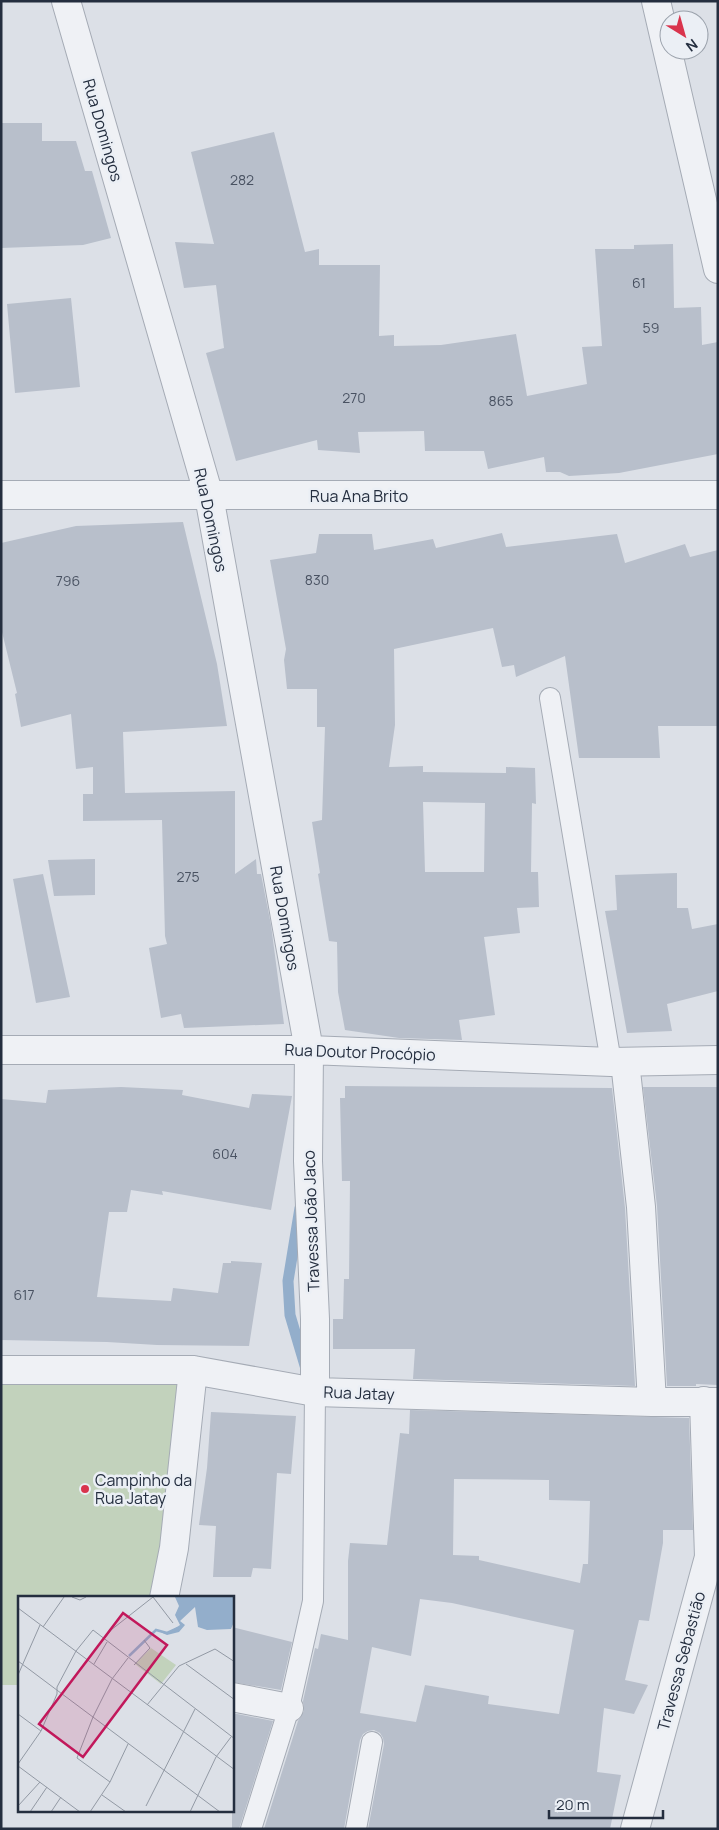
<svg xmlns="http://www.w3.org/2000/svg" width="719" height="1830" font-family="Manrope,sans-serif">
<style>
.green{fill:#c2d2bc}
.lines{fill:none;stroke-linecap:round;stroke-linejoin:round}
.stream{stroke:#93aecb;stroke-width:11}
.building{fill:#b8bfcb;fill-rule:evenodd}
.lane-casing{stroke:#a5abb5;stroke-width:22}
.street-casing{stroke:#a5abb5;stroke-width:30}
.lane{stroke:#eff1f5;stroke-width:20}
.street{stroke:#eff1f5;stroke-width:28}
.poi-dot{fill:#d9344d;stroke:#ebeff5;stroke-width:2}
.labels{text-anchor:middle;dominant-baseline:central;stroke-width:5;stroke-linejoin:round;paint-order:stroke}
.number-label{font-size:14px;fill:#495262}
.street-label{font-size:16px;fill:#242e3f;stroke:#ebeff5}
.poi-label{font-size:16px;fill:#242e3f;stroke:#ebeff5;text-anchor:start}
.inset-river{fill:none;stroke:#93aecb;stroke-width:2.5}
.inset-road{fill:none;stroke:#9299a4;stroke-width:1}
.view{fill:#c2185b;fill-opacity:0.15;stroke:#c2185b;stroke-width:2.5}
.inset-edge{fill:none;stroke:#242e3f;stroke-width:2.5}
</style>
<rect width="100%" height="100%" fill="#dce0e7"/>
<path class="green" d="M1,1381H184L153,1597L19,1598V1685H1Z"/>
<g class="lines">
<path class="stream" d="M300,1208L288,1281L290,1315L306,1369"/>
</g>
<path class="building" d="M1,123H42V141H76L85,171H92L111,238L83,245L1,248Z
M274,132L305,252L319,249V265H380L379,336L394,335V346L441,345L516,334L527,396L587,384L582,347L602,346L595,249H634V245L673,244L674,308L701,307L702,345L718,342V454L619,473L569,476L560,472H546L544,457L488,469L484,451H425L424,431L358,432L360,453L318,450L317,440L236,461L206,353L224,348L216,285L184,288L175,242L214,244L191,152Z
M71,298L80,387L15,393L7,304Z
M183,522L217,664L227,726L123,732L125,793L235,791V874L256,859L257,874H261L271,925L284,1024L184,1028L181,1014L161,1018L149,948L167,944L165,936L162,820L83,821V794H93V767L76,769L71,714L21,727L15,694L17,693L1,628V543L76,526Z
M502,533L506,547L617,534L625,563L685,544L690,557L718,550V726H658L660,758H579L565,656L516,677L514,665L502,667L493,628L394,649L395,725L389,767L423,766V772L506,773V767L535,768L536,804L532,803L531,872H538L539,907L517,908L520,933L484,937L495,1015L459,1020L462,1040L399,1038L345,1030L338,992L337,942L329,941L318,874L320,873L312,822L322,820L325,727H317V689H287L284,660L286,649L270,560L316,553L319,534H372L374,550L433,539L436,548ZM423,802L485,803L484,872H425Z
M95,859V895L54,896L48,860Z
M677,873V908H688L692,929L718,924V991L667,1004L672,1031L627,1033L605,911L617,910L615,875Z
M43,874L70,997L36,1003L13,879Z
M345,1086L612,1088L625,1208L635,1386L413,1379L415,1349H333V1319H343L344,1279H349L350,1181H342L340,1098H345Z
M121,1087L183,1090L182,1095L249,1108L252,1094L292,1096L271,1210L162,1191L163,1195L131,1190L127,1212H109L97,1297L171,1301L173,1288L218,1293L223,1263H231V1261L262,1263L249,1346L157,1345L107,1342L1,1340V1099L46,1103L48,1090Z
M643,1087H718V1385L696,1384V1386H667L657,1206Z
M410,1410L689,1418L693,1530H663V1543L649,1621L639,1620L625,1680L648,1685L634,1714L604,1708L597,1772L621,1775L610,1829H368L384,1744L383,1738L380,1733L374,1730L368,1731L363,1734L360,1740L344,1829H264L298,1721L304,1711L303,1701L315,1648L318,1649L321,1634L348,1640V1561L350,1543L387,1545L400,1433L409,1434ZM454,1479L549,1480V1500L590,1501L588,1564H583L580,1583L479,1560V1556L453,1555ZM420,1599L452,1603L574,1630L559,1714L488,1704L489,1696L425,1685L416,1722L360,1713L372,1647L411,1656Z
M211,1412L296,1416L291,1474L277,1473L271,1569L253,1568L251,1577H213L216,1526L199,1525L207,1468Z
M232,1627L292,1642L281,1690L232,1682Z
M232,1713L273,1721L239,1829H232Z"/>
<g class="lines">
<g class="lane-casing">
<path id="lane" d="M550,698L611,1062
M251,1829L289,1708L313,1601L315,1392
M356,1829L372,1742"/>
</g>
<g class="street-casing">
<path id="street" d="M66,1L209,496L309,1050L308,1161L315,1319V1392
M656,1L718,269
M1,495H718
M1,1050H309L611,1062L718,1060
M625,1062L641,1207L652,1402
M1,1370H193L315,1392L652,1402H718
M164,1598L174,1548L193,1370
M232,1697L289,1708
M635,1829L709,1557L704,1401"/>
</g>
<use href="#lane" class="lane"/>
<use href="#street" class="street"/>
</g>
<circle class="poi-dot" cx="85" cy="1489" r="5"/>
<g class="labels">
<g class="number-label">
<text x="242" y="179">282</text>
<text x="639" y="282">61</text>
<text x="651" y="327">59</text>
<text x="354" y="397">270</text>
<text x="501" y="400">865</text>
<text x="317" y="579">830</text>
<text x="68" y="580">796</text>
<text x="188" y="876">275</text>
<text x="225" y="1153">604</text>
<text x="24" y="1294">617</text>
</g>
<g class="street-label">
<text transform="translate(103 130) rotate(74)">Rua Domingos</text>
<text x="359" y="496">Rua Ana Brito</text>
<text transform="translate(211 520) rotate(78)">Rua Domingos</text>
<text transform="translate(285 918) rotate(80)">Rua Domingos</text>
<text transform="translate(360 1052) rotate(2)">Rua Doutor Procópio</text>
<text transform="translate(311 1221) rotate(-92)">Travessa João Jaco</text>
<text transform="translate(359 1393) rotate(2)">Rua Jatay</text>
<text transform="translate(681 1661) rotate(-75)">Travessa Sebastião</text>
</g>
<g class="poi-label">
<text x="95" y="1480">Campinho da<tspan x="95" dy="18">Rua Jatay</tspan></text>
</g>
</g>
<g transform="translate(18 1596)">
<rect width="216" height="216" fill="#dce0e7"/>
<path d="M133,52L158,69L143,88L117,68Z" fill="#c2d2bc"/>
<path d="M157,1H216V26L213,33L189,34L180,31L177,11L162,25L167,29L161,36L149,39L142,36L150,37L162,29L157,19L161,10Z" fill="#93aecb"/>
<path class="inset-river" d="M111,60L138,34L149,37L160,32"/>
<path class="inset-road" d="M54,1L62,4L68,1M135,1L155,27M0,12L217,174M25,31L46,1M86,43L93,34L135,1M0,65L202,216M76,68L89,46M168,68L217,104M116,69L132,52L126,44M0,79L22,29M129,109L161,70L197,53L217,66M0,118L23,135M0,168L23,135L39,98V91L58,55L75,34L217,143M0,170L62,216M92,186L59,162L75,121L94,83L110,62M84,199L108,216M0,210L22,186M128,210L177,113M12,216L29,191M33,216L43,201M72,216L92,186L110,148M172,216L198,161L213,141"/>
<path class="view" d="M105,17L149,49L65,161L21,128Z"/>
<rect width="216" height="216" class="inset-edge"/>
</g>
<rect width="719" height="1830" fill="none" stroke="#242e3f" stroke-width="5"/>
<g transform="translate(684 35) rotate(143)"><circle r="24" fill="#ebeff5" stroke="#9ba2ac"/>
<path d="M0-4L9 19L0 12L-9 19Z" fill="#d9344d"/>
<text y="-8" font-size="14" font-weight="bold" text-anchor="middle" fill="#242e3f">N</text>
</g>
<path d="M549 1810v8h114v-8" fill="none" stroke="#242e3f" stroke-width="2.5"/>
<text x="556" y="1810" font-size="15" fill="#242e3f" stroke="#ebeff5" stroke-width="4" paint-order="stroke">20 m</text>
</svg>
